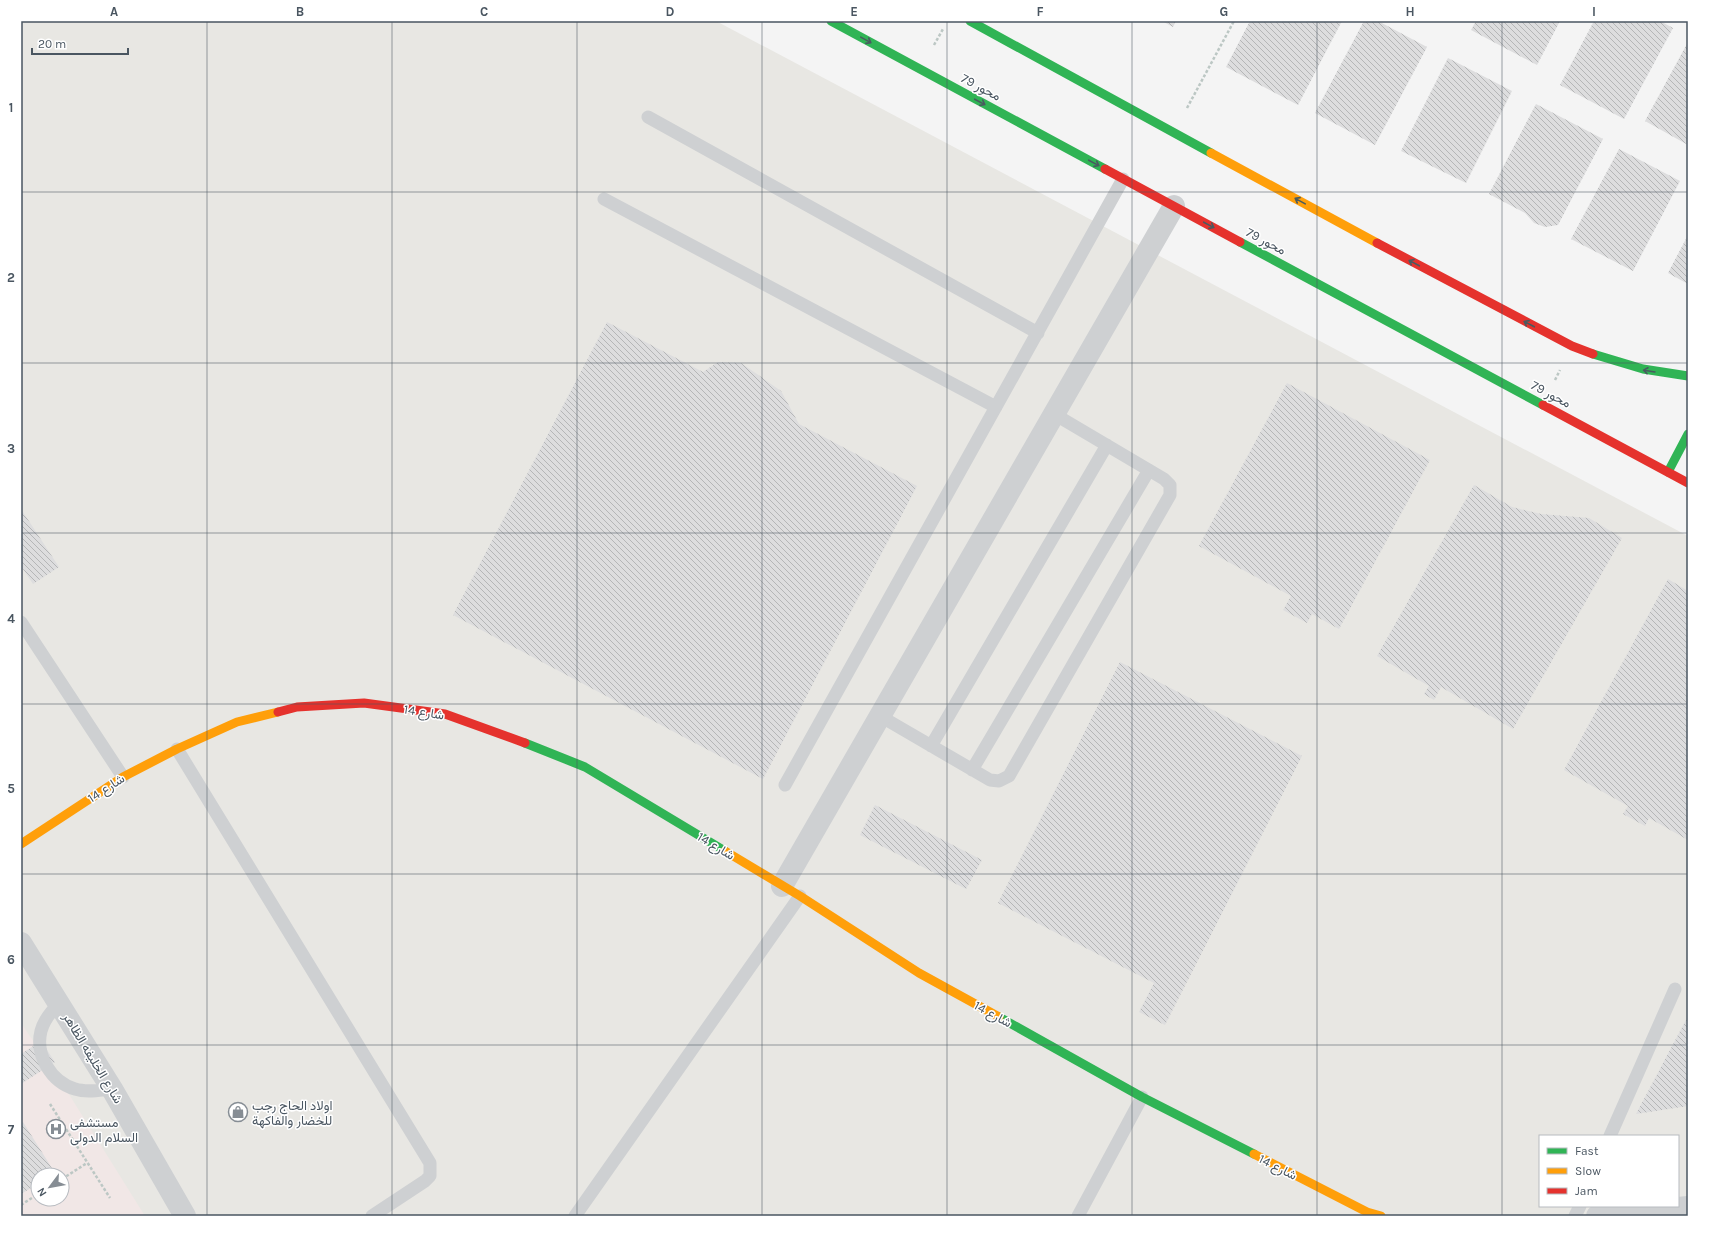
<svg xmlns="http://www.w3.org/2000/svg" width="1709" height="1237" font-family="Karla,Vazirmatn,sans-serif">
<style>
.commercial{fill:#e8e7e3;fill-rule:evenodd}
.medical{fill:#f1e7e6;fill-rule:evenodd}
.building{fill:url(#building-back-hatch)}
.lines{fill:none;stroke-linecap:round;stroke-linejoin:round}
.path{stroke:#bcc7c4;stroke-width:2.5;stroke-dasharray:3 2;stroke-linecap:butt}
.lane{stroke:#ced0d2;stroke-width:13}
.street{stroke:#ced0d2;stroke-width:22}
.fast{stroke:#30b455;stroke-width:9}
.slow{stroke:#ff9f0a;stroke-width:9}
.jam{stroke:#e5322d;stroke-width:9}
.oneway{stroke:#495b60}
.grid{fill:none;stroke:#4a5661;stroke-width:1;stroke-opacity:0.55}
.labels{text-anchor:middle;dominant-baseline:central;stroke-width:3;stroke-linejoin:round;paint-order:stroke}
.street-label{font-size:13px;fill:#4a5661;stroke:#fff}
.poi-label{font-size:13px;fill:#4a5661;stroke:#fff;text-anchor:start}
.neatline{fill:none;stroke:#4a5661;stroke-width:1.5}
.grid-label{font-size:13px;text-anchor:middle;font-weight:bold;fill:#4a5661}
</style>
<defs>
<pattern id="building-back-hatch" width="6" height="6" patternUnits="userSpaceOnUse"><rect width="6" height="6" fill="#ddddde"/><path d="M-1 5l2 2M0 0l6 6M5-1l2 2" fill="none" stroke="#b5b6b7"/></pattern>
</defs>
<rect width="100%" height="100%" fill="#f4f4f4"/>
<path class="commercial" d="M21,21H716L1688,536V1216H21ZM1540,1136H1678V1206H1540ZM38,1175H62V1199H38Z"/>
<path class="medical" d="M21,1023L62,1083L145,1216H21ZM38,1175H62V1199H38Z"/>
<path class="building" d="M1162,21H1176L1173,27Z
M1250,21H1342L1298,105L1226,67Z
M1364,21H1378L1427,47L1375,145L1315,113Z
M1476,21H1560L1537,65L1471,30Z
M1594,21H1660L1673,28L1624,119L1560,85Z
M1688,42V145L1645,121Z
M1448,58L1512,91L1466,183L1401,151Z
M1536,104L1603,139L1558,225L1545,227L1534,223L1525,213L1489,194Z
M1619,149L1680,181L1633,271L1571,239Z
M1688,235V284L1668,273Z
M607,322L703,372L718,362L741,363L781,391L799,424L917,486L763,779L453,615Z
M1287,383L1430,460L1339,629L1312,614L1307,623L1283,610L1291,596L1199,546Z
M1474,485L1512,507L1541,514L1589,518L1622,538L1513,729L1441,687L1434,700L1424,694L1429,686L1377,656Z
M21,509L59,567L33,584L21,566Z
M1668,579L1688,591V840L1649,818L1645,826L1623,814L1628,806L1564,770Z
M1120,662L1302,756L1165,1025L1139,1012L1154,983L998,903Z
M875,805L982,860L966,889L860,835Z
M1688,1016V1106L1636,1114Z
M41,1041L55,1062L21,1084V1054Z
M23,1122L55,1173L52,1175H38V1184L21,1194V1123Z"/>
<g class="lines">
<path class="path" d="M934,45L943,29
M1187,108L1234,21
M1555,380L1560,370
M50,1104L110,1198
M62,1179L87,1163
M21,1205L38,1194"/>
<path class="lane" d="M648,117L1038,333
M604,199L996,407
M21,622L123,777
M880,716L990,780L999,781L1009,776L1170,495V485L1164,479L1054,414
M931,746L1107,445
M177,749L430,1163V1176L425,1181L372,1216
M972,770L1149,470
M785,785L1123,179
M60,1003C51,1011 44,1020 41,1031C35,1055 51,1082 75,1089C87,1093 100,1090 112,1089
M1610,1136L1675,989
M575,1216L800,896
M1078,1216L1142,1097
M1575,1216L1580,1206"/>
<path class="street" d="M782,886L1174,206
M21,943L112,1089L185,1216
M1597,1216L1688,1207"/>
<path class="fast" d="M831,21L1105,169
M970,21L1211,153
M1240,242L1543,405
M1593,354L1643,369L1688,376
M1668,472L1688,434
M525,743L585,767L725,851
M999,1017L1142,1097L1254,1154"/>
<path class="slow" d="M1211,153L1377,243
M21,844L123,777L177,749L237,722L278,712
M725,851L800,896L919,973L999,1017
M1254,1154L1367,1212L1381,1216"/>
<path class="jam" d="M1105,169L1240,242
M1377,243L1572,346L1593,354
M1543,405L1688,483
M278,712L297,707L364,703L445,714L525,743"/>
</g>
<defs><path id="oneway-shaft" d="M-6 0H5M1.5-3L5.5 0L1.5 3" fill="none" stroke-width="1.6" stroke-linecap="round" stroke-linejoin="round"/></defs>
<g class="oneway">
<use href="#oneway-shaft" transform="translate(866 40) rotate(29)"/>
<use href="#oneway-shaft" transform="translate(980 102) rotate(28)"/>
<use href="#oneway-shaft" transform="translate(1094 163) rotate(28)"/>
<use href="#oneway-shaft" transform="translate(1300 201) rotate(-151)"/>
<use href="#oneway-shaft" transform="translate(1209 225) rotate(28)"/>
<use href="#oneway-shaft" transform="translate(1414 263) rotate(-152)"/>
<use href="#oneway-shaft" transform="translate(1529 324) rotate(-152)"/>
<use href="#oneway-shaft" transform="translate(1649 371) rotate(-171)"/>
</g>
<path class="grid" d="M207,21V1216M392,21V1216M577,21V1216M762,21V1216M947,21V1216M1132,21V1216M1317,21V1216M1502,21V1216M21,192H1688M21,363H1688M21,533H1688M21,704H1688M21,874H1688M21,1045H1688"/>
<defs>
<g id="shop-ring" transform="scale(1)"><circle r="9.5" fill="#fff" stroke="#868d94" stroke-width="1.5"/><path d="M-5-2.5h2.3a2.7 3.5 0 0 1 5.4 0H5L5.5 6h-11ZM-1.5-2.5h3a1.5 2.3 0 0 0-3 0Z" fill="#868d94"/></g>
<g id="hospital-ring" transform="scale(1)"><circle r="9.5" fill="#fff" stroke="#868d94" stroke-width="1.5"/><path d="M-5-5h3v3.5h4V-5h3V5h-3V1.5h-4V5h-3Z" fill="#868d94"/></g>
</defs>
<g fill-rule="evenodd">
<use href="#shop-ring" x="238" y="1112"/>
<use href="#hospital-ring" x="56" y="1129"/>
</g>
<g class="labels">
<g class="street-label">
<text transform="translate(981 87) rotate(28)">محور 79</text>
<text transform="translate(1266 241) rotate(28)">محور 79</text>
<text transform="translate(1551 394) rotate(28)">محور 79</text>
<text transform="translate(424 712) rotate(9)">شارع 14</text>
<text transform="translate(106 788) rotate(-33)">شارع 14</text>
<text transform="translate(716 846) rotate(31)">شارع 14</text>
<text transform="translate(993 1014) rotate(29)">شارع 14</text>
<text transform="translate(93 1058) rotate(59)">شارع الخليفه الظاهر</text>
<text transform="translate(1278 1167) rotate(27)">شارع 14</text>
</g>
<g class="poi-label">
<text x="252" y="1105">اولاد الحاج رجب<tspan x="252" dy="15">للخضار والفاكهة</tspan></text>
<text x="70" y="1122">مستشفى<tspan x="70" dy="15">السلام الدولى</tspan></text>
</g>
</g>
<rect width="1709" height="1237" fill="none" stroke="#ffffff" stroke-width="44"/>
<rect x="1539" y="1135" width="140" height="72" fill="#ffffff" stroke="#b7bbc0"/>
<rect x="1547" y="1148" width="20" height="6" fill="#30b455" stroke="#b7bbc0"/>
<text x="1575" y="1155" font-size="12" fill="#4a5661">Fast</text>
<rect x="1547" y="1168" width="20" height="6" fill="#ff9f0a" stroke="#b7bbc0"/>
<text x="1575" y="1175" font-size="12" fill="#4a5661">Slow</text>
<rect x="1547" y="1188" width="20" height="6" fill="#e5322d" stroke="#b7bbc0"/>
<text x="1575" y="1195" font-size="12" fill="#4a5661">Jam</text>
<g transform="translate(50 1187) rotate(238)"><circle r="19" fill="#ffffff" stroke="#b7bbc0"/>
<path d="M0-3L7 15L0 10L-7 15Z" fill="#868d94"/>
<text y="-6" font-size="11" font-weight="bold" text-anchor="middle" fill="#4a5661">N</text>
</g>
<path d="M32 48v6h96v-6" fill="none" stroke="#4a5661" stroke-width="2"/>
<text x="38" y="48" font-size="12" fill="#4a5661" stroke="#ffffff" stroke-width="3" paint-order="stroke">20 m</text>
<rect x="22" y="22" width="1665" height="1193" class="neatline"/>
<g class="grid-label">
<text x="114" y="16">A</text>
<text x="300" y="16">B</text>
<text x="484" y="16">C</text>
<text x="670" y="16">D</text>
<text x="854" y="16">E</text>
<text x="1040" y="16">F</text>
<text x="1224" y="16">G</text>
<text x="1410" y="16">H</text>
<text x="1594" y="16">I</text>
<text x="11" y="112">1</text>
<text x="11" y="282">2</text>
<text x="11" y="453">3</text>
<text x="11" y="623">4</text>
<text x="11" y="793">5</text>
<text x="11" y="964">6</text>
<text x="11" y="1134">7</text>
</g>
</svg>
